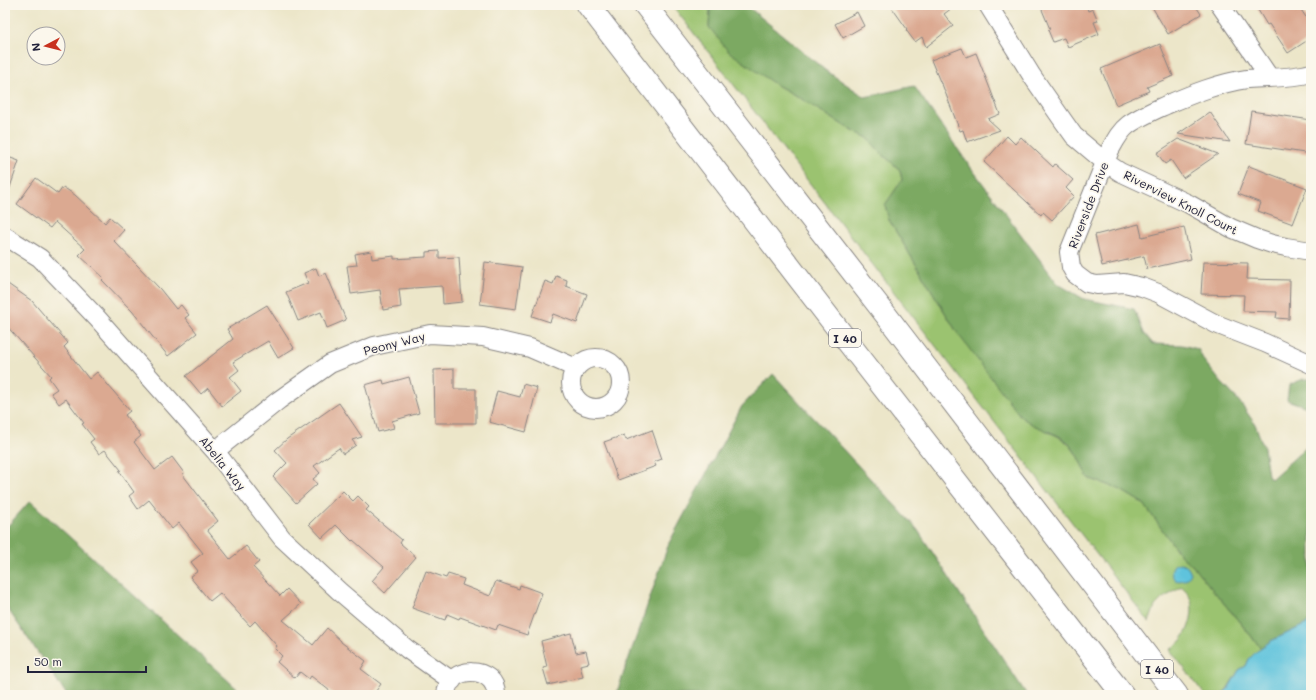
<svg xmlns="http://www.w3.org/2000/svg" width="1316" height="700" font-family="Mali,sans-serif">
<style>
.green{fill:#9bc36f;stroke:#5e7255}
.forest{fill:#7ca962;stroke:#4f664e}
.water{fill:#5fc3dc;stroke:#40728c}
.building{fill:#dba991}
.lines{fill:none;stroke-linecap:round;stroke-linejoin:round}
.minor-casing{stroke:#878482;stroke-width:20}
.highway-casing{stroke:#878482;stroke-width:24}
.minor{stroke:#fff;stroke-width:18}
.highway{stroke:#fff;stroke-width:22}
.labels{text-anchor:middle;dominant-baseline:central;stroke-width:3.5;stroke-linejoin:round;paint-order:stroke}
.shield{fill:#fbf7ec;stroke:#636270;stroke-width:1}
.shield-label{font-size:11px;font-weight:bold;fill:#22223b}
.street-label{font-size:12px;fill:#22223b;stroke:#fbf7ec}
</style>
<rect width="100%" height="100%" fill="#fbf7ec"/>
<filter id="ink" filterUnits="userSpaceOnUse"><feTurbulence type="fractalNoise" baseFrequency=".025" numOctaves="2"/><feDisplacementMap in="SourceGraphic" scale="8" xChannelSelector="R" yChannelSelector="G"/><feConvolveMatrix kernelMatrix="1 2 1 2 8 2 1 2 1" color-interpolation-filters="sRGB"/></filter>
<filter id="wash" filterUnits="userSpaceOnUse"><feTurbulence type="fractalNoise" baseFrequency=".012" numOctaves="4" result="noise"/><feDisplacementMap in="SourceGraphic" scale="16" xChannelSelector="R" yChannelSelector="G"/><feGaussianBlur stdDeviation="0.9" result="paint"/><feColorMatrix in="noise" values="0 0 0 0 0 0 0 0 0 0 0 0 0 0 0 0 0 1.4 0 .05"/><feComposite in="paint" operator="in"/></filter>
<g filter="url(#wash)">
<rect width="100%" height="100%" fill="#ece6c9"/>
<path class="green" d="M672,5H708L710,10L709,27L773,83L800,98L851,130L868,138L881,153L900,170L902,180L885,205L889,220L958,334L1048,432C1073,441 1077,455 1088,478L1119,489L1144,504L1181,556L1193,566L1261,648L1249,659L1246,666L1239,670L1227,689L1221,695H1205L1170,650C1174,647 1179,643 1182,639C1192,626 1198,598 1182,587L1163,598L1155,606L1149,622Z"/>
<path class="forest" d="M708,5H746L825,70L865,97L914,86L966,161L1058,284L1084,299L1134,309L1144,333L1153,344L1182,345L1198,349L1204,361L1221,382L1239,401L1255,424L1264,448L1268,475L1271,479L1311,443V622L1271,641L1261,648L1193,566L1181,556L1144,504L1119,489L1088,478L1077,455L1069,443L1059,436L1033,425L1021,417L958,334L889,220L885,205L902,180L900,170L881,153L868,138L851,130L800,98L773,83L728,51L709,27L710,10Z
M773,374L917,529L1027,695H616L669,543L742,406Z
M1303,379H1311V410L1304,406L1287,400L1289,385Z
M30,501L244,695H67L5,605V529Z"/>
<path class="water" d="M1180,563L1186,565L1191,573C1188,580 1182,582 1175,580C1171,574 1170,571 1174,565Z
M1311,622V695H1221L1228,689L1239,670L1246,666L1249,659L1259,649L1271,641Z"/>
<g id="blocks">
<path class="building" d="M890,5H956L944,14L953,26L926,47L922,37L915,42L906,30L907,29Z
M1040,5H1086L1088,11L1093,9L1098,21L1094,22L1099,34L1068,47L1064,38L1053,42L1048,30L1050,29Z
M1151,5H1195L1201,14L1168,34Z
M1255,5H1298L1311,25V38L1288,53L1269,24L1267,25Z
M857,12L864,26L843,38L835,24Z
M1160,44L1173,76L1147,87L1149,91L1116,105L1101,69Z
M962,48L966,57L976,53L1000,114L988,119L1000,130L967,142L963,130L960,131L942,84H941L931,60Z
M1251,111L1311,120V154L1246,144Z
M1210,112L1230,142L1178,134Z
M1007,136L1015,144L1021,137L1053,167L1055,164L1073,180L1066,188L1074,196L1052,220L1043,212L1041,215L984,162Z
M1178,139L1218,154L1183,178L1171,160L1165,164L1157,153Z
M5,156L19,161L7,196L5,195Z
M1249,166L1307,188L1293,224L1258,211L1261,203L1238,194Z
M36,178L58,194L63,187L75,195L105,223L110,217L124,230L114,241L160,289L176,309L181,305L189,315L185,318L197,333L168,356L132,311L102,280L104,278L79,255L85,249L55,222L50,228L17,204Z
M1139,224L1142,237L1184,227L1191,259L1147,269L1144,256L1102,266L1095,235Z
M371,251L372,259L394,256V259L426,257V252L439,251V258L459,257L462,302L443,304L442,286L399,289L401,307L383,310L380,290L351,294L347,266L357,265L355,254Z
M485,262L522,267L516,309L480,304Z
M1203,262L1248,263L1247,279L1290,280L1289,319L1276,318L1277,312L1243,311L1244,295L1201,294Z
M316,268L319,276L326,273L346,320L327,328L321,312L298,321L286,292L308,283L304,273Z
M556,276L567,280L566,286L587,294L577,323L553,314L550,322L532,316L545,281L553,284Z
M5,282L32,301L68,343L64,347L89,379L97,372L130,411L125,415L141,436L134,442L155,470L172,457L184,473L183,475L218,521L207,530L230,559L246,546L259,562L253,567L280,596L287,589L301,604L283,620L313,645L327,628L341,641V642L366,661L361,669L381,684L373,695H335L311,676L309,679L300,672L295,678L277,662L282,656L275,649L277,646L255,621L250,626L220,593L210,601L190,577L198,571L191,562L203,553L179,523L172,529L149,500L138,509L129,496L134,492L119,471L121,470L105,450L99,454L90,442L94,439L82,424L84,423L66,399L59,404L51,393L57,389L49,378L51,376L5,324Z
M267,305L294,348L278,358L268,341L233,362L239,370L230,377L241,391L222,406L208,388L201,394L186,376L233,339L227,329Z
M454,369V389H476V423H435L434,370Z
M409,377L419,413L392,421L394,428L378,432L365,385L383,380L384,384Z
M523,384L537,388L526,432L489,422L497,391L520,397Z
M339,403L362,437L352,440L356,445L343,454L339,448L314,466L320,473L313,479L317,484L296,503L273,477L287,463L275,450L287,439Z
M652,430L662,459L654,462L656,466L618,480L604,442L624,435L626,440Z
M343,491L353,501L358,496L369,507L366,510L402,540L400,543L416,557L385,593L372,581L384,567L353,540L352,541L336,525L322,538L309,524Z
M426,571L446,578L448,574L464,579L462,585L490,596L496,581L519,589L520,585L542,593L527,635L498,625L496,630L460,617L459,619L447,614L445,620L412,608Z
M571,633L576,653L586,651L589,663L580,665L583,677L548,685L543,668L547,667L541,641Z"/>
</g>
</g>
<g filter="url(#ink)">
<use href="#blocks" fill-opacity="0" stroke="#878482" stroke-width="1"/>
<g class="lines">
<g class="minor-casing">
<path id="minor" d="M988,5L1032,76L1064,122L1074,136L1105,162L1120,172L1189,204L1231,228L1257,239L1272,244L1286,247L1311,251
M1220,5L1270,78
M1311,73C1290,79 1268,77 1247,79C1219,83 1192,94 1166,105C1153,111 1139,117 1128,125C1120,131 1115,141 1110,150L1069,252L1071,267L1075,274L1087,283L1097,285L1124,283L1142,287L1158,293L1216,324L1265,343L1311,364
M5,236L40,258L98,319L215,451L282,538L339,591L407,649L452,681
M571 383a25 25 0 1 1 50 0a25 25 0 1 1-50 0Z
M215,451L279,400L330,364L374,346L430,334L483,337L530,348L576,368
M446,695C447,664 497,665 496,695"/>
</g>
<g class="highway-casing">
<path id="highway" d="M588,5L851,346L1123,695
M645,5L886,315L1177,695"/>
</g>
<use href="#minor" class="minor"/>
<use href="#highway" class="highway"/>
</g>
</g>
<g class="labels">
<g class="shield">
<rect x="829" y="329" width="32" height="18" rx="3"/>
<rect x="1141" y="660" width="32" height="18" rx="3"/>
</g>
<g class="shield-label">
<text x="845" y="338">I 40</text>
<text x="1157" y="669">I 40</text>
</g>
<g class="street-label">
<text transform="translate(1181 202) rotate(27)">Riverview Knoll Court</text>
<text transform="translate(1088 205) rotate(-69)">Riverside Drive</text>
<text transform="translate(394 343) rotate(-14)">Peony Way</text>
<text transform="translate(223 463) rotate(51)">Abelia Way</text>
</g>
</g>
<rect width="1316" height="700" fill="none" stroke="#fbf7ec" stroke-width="20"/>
<g transform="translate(46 46) rotate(263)"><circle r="19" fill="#fbf7ec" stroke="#a4a2a5"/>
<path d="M0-3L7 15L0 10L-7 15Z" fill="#c8321e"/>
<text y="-6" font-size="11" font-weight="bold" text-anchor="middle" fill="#22223b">N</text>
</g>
<path d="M28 666v6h118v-6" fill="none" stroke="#22223b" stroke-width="2"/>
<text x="34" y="666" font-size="12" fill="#22223b" stroke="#fbf7ec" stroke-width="3" paint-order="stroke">50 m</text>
</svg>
